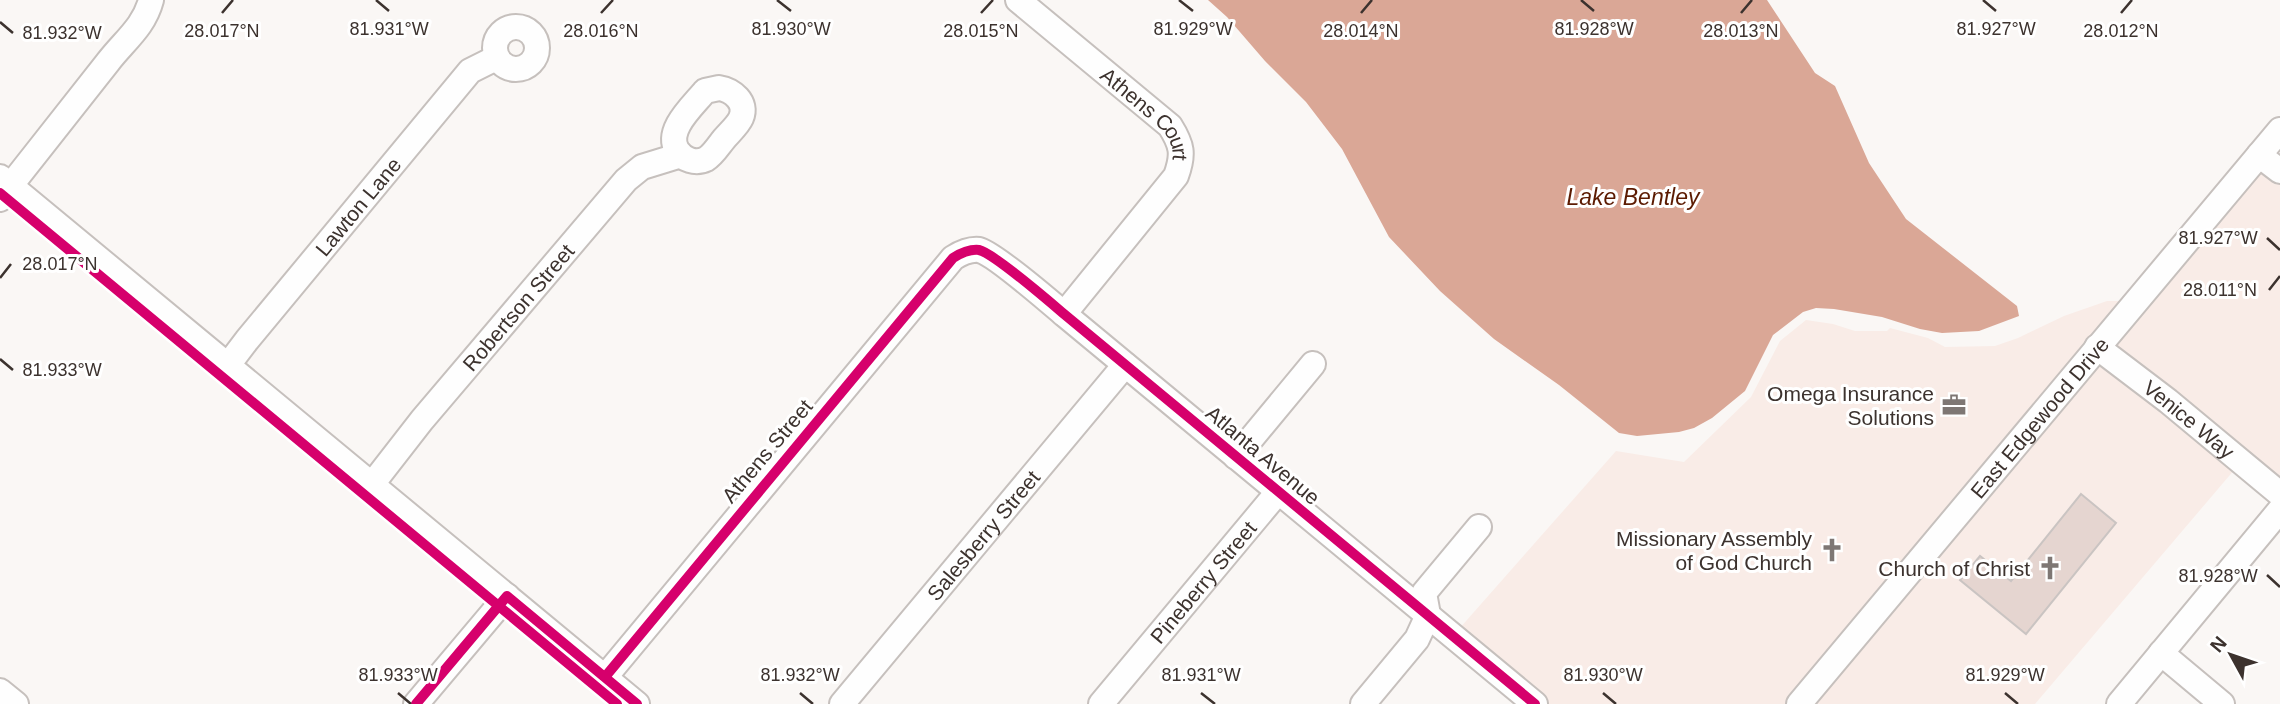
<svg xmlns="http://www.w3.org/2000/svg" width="2280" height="704" font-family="Arial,sans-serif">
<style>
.built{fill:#f9ece7}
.water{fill:#daa796}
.building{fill:#e5d5d0;stroke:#cac4c2;stroke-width:2}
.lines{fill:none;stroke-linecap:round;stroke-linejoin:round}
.minor-casing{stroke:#c6c0bd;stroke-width:28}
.minor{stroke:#fefefe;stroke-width:24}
.cycleway-casing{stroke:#fff;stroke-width:15}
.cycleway{stroke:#d6006c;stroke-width:10}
.ticks{fill:none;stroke:#3c322e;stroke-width:2.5}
.labels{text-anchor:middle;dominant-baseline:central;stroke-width:6;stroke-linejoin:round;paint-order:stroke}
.street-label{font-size:21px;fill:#3c322e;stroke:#fff}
.poi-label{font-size:21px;fill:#3c322e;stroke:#fff;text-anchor:end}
.water-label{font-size:23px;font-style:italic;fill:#5c1b02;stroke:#fff}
.ticks-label{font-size:18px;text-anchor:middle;fill:#3c322e;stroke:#fff;stroke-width:6;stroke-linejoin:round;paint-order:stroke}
</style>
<rect width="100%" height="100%" fill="#faf7f5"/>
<path class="built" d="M2261,168L2280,183V483L2111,346Z
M2107,301H2122L1786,704H1549L1459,629L1616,451L1684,462L1751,397L1780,341L1806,320L1833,324L1855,331H1887L1890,328L1928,338L1945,347L1995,346L2018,338L2064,316Z
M2099,360L2235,469L2035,704H1812Z"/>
<path class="water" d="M1208,0H1767L1815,73L1835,86L1869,163L1906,219L2017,306L2019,316L1979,331L1942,333L1920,329L1882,317L1834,309L1816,308L1803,312L1773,335L1745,391L1712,418L1694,428L1679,432L1637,436L1619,433L1559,385L1494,339L1440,291L1389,237L1342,149L1306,102L1265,61L1227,17Z"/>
<path class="building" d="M2081,494L2116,523L2026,634L1960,580L1980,556L2011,581Z"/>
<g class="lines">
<g class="minor-casing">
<g id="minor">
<path id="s1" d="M1018,0L1170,126C1182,145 1184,154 1176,176L1064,314"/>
<circle cx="516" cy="48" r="21"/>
<path d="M719,88C732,90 748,102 741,118C738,125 729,133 724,139C719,145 713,155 706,159C696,164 683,160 677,150C665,130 693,106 705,91Z"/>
<path d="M2259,155L2280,171"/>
<path d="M0,177L637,704"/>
<path d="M0,199C36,153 72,107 108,62C124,41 144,27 151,0"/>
<path id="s2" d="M2097,347L2168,401L2280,494"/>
<path id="s3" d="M228,365L247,340L470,71L496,58"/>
<path d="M1236,457L1313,364"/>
<path id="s4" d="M373,483L422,420L626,180L642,167L681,155"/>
<path d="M2161,653L2222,704"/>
<path d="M605,677L953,258C961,253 969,249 979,250C993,253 1050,302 1064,314L1535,704"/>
<path d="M0,691L16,704"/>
<path d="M416,704L507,596"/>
<path id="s5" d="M842,704L1125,365"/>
<path id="s6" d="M1101,704L1278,492"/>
<path d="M1363,704L1417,639L1428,615L1424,593L1479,527"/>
<path id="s7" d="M1799,704L2280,130"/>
<path d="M2119,704L2280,510"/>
</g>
</g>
<use href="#minor" class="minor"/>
<g class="cycleway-casing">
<path id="cycleway" d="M0,193L617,704
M605,677L953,258C961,253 969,249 979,250C993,253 1050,302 1064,314L1535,704
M416,704L507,596L637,704"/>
</g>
<use href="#cycleway" class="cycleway"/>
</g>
<path class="ticks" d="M376,0L389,11M777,0L791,11M1179,0L1193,11M1581,0L1594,11M1983,0L1996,11M222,13L233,0M601,13L613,0M981,13L993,0M1361,13L1372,0M1741,13L1752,0M2121,13L2132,0M0,22L13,33M2267,238L2280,250M0,278L11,264M2269,290L2280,276M0,359L13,370M2267,575L2280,587M398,693L411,704M800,693L813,704M1201,693L1215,704M1603,693L1616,704M2005,693L2018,704"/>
<defs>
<g id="office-bare" transform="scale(1.89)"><path d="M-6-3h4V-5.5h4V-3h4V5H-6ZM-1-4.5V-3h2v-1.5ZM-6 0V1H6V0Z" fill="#7e7774" stroke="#fff" stroke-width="2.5" paint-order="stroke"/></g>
<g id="church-bare" transform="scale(1.89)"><path d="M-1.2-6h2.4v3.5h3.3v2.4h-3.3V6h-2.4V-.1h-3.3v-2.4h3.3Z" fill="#7e7774" stroke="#fff" stroke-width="2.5" paint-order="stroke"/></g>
</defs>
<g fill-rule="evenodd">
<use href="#office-bare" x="1954" y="405"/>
<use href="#church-bare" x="1832" y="550"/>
<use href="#church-bare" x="2050" y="568"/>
</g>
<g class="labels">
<g class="street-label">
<text stroke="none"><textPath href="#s1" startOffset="173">Athens Court</textPath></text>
<text stroke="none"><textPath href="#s3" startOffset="205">Lawton Lane</textPath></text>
<text stroke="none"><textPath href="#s4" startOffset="228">Robertson Street</textPath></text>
<text stroke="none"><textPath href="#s7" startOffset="374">East Edgewood Drive</textPath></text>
<text stroke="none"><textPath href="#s2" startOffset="117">Venice Way</textPath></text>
<text transform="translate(767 451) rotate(-50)">Athens Street</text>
<text transform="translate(1263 455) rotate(40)">Atlanta Avenue</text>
<text stroke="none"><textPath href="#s5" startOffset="220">Salesberry Street</textPath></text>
<text stroke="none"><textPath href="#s6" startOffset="159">Pineberry Street</textPath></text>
</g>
<g class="poi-label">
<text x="1934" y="393">Omega Insurance<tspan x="1934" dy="24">Solutions</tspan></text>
<text x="1812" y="538">Missionary Assembly<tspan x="1812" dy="24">of God Church</tspan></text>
<text x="2030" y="568">Church of Christ</text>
</g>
<g class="water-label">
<text x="1633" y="197">Lake Bentley</text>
</g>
</g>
<g class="ticks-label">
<text x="389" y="35">81.931°W</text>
<text x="791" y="35">81.930°W</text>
<text x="1193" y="35">81.929°W</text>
<text x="1594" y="35">81.928°W</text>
<text x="1996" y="35">81.927°W</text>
<text x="222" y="37">28.017°N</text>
<text x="601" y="37">28.016°N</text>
<text x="981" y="37">28.015°N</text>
<text x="1361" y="37">28.014°N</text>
<text x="1741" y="37">28.013°N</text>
<text x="2121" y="37">28.012°N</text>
<text x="62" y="39">81.932°W</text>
<text x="2218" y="244">81.927°W</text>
<text x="60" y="270">28.017°N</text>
<text x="2220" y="296">28.011°N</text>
<text x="62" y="376">81.933°W</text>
<text x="2218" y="582">81.928°W</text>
<text x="398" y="681">81.933°W</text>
<text x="800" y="681">81.932°W</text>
<text x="1201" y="681">81.931°W</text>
<text x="1603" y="681">81.930°W</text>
<text x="2005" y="681">81.929°W</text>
</g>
<g transform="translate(2231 655) rotate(310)" stroke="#ffffff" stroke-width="5" paint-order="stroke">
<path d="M0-5L12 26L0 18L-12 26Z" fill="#3c322e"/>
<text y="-10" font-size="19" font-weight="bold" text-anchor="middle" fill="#3c322e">N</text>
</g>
</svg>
